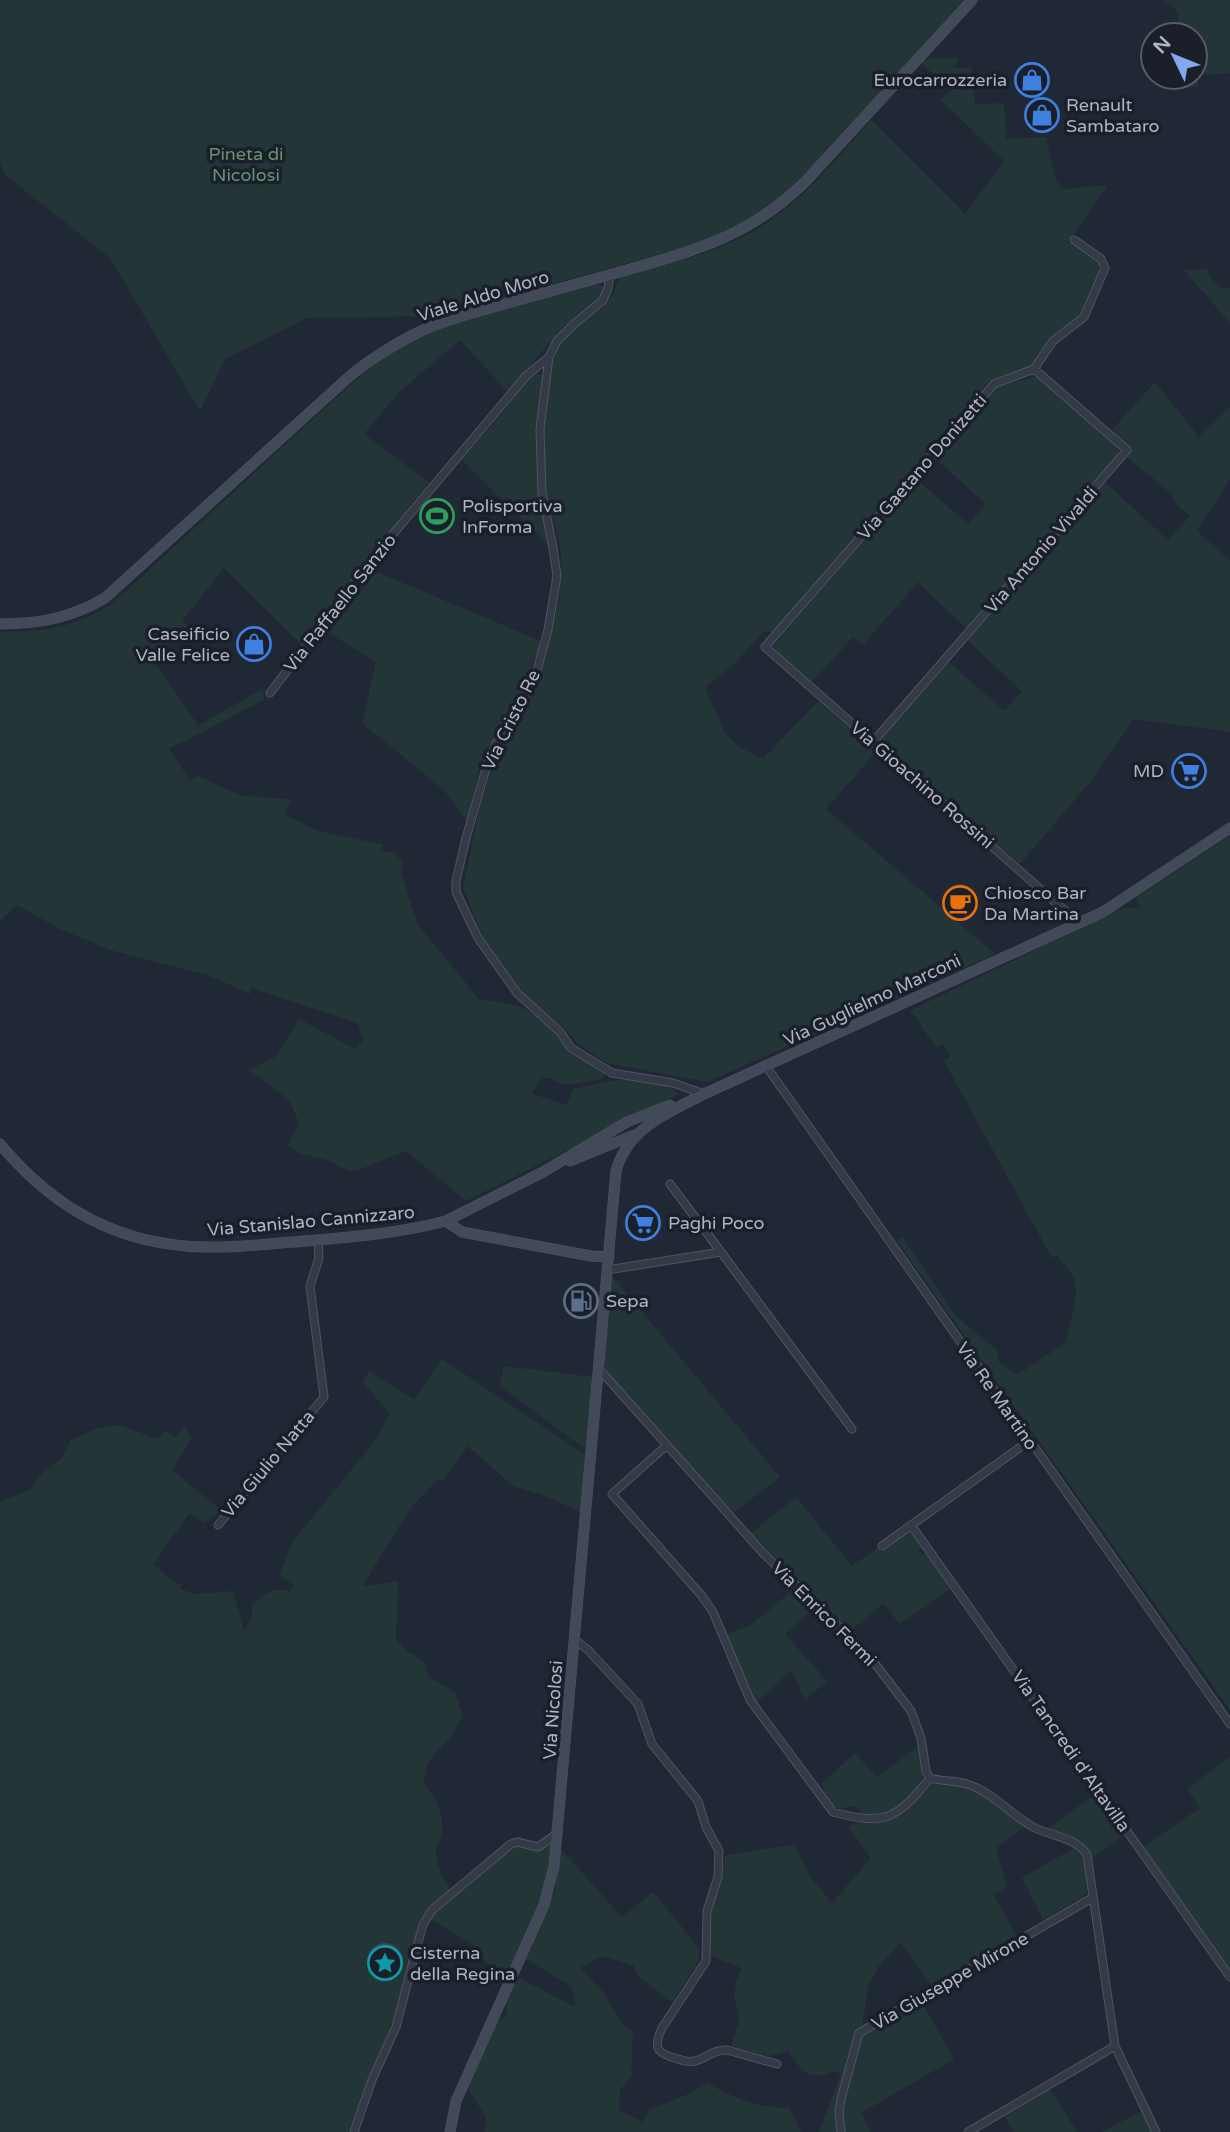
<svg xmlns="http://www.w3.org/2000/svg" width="1230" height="2132" font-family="'Varela Round',sans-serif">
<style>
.green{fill:#243537}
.water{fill:#35435c}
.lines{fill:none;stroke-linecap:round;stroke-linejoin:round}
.street-casing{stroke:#4e5561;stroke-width:9}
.secondary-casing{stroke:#4e5561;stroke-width:11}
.street{stroke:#343a46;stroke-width:7}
.secondary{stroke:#424959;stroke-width:10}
.labels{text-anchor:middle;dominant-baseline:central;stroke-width:7;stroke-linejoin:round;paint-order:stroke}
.poi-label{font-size:18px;fill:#aeb5c3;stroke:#1a1f2a;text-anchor:start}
.park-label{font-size:18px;fill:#679274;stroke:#1a1f2a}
.street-label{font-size:18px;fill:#aeb5c3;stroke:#1a1f2a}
</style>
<rect width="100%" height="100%" fill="#212835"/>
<path class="green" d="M0,0H964L807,173L766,209L739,225L693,245L438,316L307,318L225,359L200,411L110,258L4,174L0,163Z
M1164,0H1230V73L1198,75V87L1185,88L1184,77H1195V35H1179L1178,12Z
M957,58V65H953V68L972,67L975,104L1004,103L1006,139L1046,137L1056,181L1064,189L1108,185L1068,242L1097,262L1100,270L1081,316L1031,368L989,381L773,633L764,631L736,662L705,688L725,733L741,748L763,759L818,701L876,752L826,809L995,954L707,1082L606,1063L577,1043L565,1029L519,992L483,937L463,888L479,810L497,751L527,703L537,680L539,681L542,676L540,672C551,635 563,596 561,557C560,536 551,516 547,495C540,450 544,402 554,358C561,332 591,318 608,301C614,295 617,285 620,277C666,264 714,254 756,230C802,202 836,159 871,120L965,214L1004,161L941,100L951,90L921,63L925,59Z
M1207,269L1211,278L1222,289L1230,288V323L1184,270Z
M598,284L604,287L600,297L562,328L508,392L460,340L399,392L364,434L429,482L300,643L224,568L182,621L191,629L150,656L198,725L263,689L264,700L169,749L190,780L198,776L242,796L291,799L285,814L315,830L383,845L381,850L394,853L403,862L401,872L418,925L479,999L522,1007L558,1033L569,1053L605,1072L603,1079L564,1085L551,1079L541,1077L532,1094L567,1105L573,1089C606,1083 651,1068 679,1094L466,1201L406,1151L356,1171H349L327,1160L299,1153L288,1146L299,1123L289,1100L249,1070L276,1056L299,1019L355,1049L363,1040L358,1023L251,988V994L207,975L110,950L58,928L17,905L0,921V632C44,632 74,628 112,604L339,395C366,371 394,348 428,334C482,312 542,300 598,284Z
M536,374L543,375C536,437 534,487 550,547L462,460L498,418L527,380Z
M1039,376L1118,446L1119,452L1116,458L966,628L918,582L863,645L853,637L812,682L777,652L775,647L777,642L916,479L968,524L986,504L935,458L996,387Z
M1155,382L1199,437L1230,407V479L1197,531L1230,561V732L1134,719L1090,782L1020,864L878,743L949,662L1004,711L1022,691L967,640L1104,481L1168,540L1190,516L1173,501V495L1126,456L1132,449L1112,430Z
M372,570L541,641L520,699L483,754L467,821L444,790L362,723L376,662L326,631Z
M1230,836V1710L897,1241L902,1237L958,1318L998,1351V1361L1017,1375L1065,1343L1076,1298L1075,1278L1057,1255L1052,1258L944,1061L951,1056L943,1045L936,1048L911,1010L1120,909L1140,908L1136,898Z
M612,1276L780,1477L732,1514L606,1371L604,1366Z
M442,1359L587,1456L581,1512L545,1496L513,1486L468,1446L443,1480H437L409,1510L362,1587L398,1581L396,1639L407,1651L425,1662L428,1676L455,1692L463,1715C458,1723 455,1734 448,1740C434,1755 425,1761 424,1784C437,1798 444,1814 442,1834C441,1841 435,1847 436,1855C437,1868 444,1879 450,1890L433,1904L419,1925L395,2017L350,2132H0V1502L30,1489L43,1472L61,1459L71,1440L99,1428L119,1425L158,1439L164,1430L175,1437L185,1426L191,1439L172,1470L222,1511L203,1523L190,1513L153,1564L173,1581L182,1585L180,1589L196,1594L233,1591L244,1631L252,1616V1605C264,1596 275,1585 289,1592L295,1586L279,1575L293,1541L375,1441L390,1414L363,1382L369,1371L414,1400Z
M504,1366L594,1377L588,1451L500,1386Z
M796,1497L852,1566L878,1548L881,1552L910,1531L922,1547L919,1550L922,1555L926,1553L950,1589L900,1624L883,1604L850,1631L751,1533Z
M794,1589L814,1609L785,1634L827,1681L805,1700L791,1670L757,1702L749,1694L726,1635L752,1624Z
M919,1745L923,1777C913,1797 892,1822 866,1814C861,1813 857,1807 852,1806C848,1806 844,1809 841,1808C828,1807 825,1793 822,1783L855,1753L877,1777Z
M1230,1757V1972L1143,1847L1200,1808L1187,1789Z
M932,1784C945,1786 959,1785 971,1788C990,1794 1007,1817 1026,1826L996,1848L1007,1887L994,1895L1017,1937L932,1986L901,1942L878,1967L868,1987L862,2027L854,2038L845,2076L839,2132H819L841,2074L833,2071C807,2083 803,2071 788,2051L769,2056L731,2046L740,2018L734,1997L736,1982L741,1968L711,1956L712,1911L726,1855L795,1845L810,1876L832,1903L871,1858L848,1826C857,1821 866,1822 876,1821C901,1817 916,1801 932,1784Z
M1096,1794L1124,1835L1092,1858C1087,1839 1063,1836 1047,1829Z
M553,1840L541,1900L509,1973L486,1963L475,1946L429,1918L440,1904L457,1894L472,1878L479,1875L511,1848L518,1844L539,1850Z
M560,1848L622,1917L653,1892L700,1949L698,1962L672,2002L639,1977L633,1965L602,1956L580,1968L604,1993L621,2023L633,2032L631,2077L620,2090L619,2110L642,2122L649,2110L691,2093L707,2082C729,2097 762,2110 789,2107L801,2132H485L486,2117L467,2087L497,2021L505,2017L508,2012L505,2003L517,1977L575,2007L572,1987L526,1959L555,1892Z
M1074,1848C1088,1856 1085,1880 1087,1894L1043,1920L1022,1878Z
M921,2001L954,2059L861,2113L871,2132H844L842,2111L859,2037Z
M1050,2089L1077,2132H1014L1005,2117Z
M1142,2111L1152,2132H1102Z"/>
<path class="water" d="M367 1961a18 18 0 1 1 36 0a18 18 0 1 1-36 0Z"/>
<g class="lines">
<g class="street-casing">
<path id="street" d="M1074,240L1101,259L1105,268L1084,317L1053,341L1034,369L994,384L765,647L1079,923
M610,274L608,288L603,300L574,324L557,341L549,357L540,429L542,493L553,548L557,576L548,630L537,670L512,722L496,743L487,765L466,838L456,881V892L478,938L517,993L560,1032L571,1048L612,1073L673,1083L704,1094
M270,693L377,553L526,376L549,357
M873,742L1127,450L1034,369
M766,1066L1230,1724
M670,1184L721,1252
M607,1270L721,1252L852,1429
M600,1370L763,1553L870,1657L911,1711L921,1738L926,1771L930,1778C943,1782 955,1780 967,1784C993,1792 1012,1816 1035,1828C1052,1836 1077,1838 1087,1855L1115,2046L1156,2132
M666,1446L612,1494L702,1596L713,1612L750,1700L833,1812C886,1826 897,1819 930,1778
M218,1525L324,1397L310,1286L319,1258L318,1240
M911,1525L1230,1977
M882,1546L1029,1441
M574,1639L588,1650L638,1704L652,1744L698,1801L706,1827L719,1851L718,1877L707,1911L706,1961L662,2028C652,2049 658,2054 678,2059C683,2061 689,2062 695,2061C706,2058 715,2049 727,2050L777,2064
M354,2132L372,2080L396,2027L417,1946L423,1925L432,1910L511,1844L517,1842L538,1847L558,1833
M841,2132L839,2111L841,2099L859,2033L1092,1898
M968,2132L1115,2046"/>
</g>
<g class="secondary-casing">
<path id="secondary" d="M0,624C39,624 71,618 105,598L351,375C370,360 391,346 413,335C442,320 473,313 504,304C545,293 586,281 627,270C699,249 750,236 806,181L972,0
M0,1144C55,1210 121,1246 207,1247C236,1248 265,1244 293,1242C344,1238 396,1234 446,1221L462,1232L591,1256L609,1257
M570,1161L634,1135
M446,1221L543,1172L627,1122L670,1105
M450,2132L456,2101L544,1905L554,1866L616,1171C628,1128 667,1113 704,1094L1103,912L1230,828"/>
</g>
<use href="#street" class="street"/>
<use href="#secondary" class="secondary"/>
</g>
<defs>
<g id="shop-ring" transform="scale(1.75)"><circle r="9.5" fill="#1a1f2a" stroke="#3f7fe0" stroke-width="1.5"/><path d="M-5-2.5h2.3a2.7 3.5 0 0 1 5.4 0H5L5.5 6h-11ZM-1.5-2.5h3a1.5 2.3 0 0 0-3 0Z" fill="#3f7fe0"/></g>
<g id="stadium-ring" transform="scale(1.75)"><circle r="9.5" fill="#1a1f2a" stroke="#2e9e5b" stroke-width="1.5"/><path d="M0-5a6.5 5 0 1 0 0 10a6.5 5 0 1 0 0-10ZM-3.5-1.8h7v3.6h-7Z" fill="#2e9e5b"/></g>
<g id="supermarket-ring" transform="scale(1.75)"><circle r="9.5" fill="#1a1f2a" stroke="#3f7fe0" stroke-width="1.5"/><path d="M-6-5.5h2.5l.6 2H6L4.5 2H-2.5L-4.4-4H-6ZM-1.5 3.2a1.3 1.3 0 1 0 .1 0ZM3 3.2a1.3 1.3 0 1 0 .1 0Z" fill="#3f7fe0"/></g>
<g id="cafe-ring" transform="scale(1.75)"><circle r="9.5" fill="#1a1f2a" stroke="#e8710a" stroke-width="1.5"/><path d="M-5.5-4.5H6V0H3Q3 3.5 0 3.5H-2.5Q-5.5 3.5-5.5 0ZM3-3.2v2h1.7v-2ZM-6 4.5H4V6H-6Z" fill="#e8710a"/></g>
<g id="fuel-ring" transform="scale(1.75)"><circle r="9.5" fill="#1a1f2a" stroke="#5c6f8a" stroke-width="1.5"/><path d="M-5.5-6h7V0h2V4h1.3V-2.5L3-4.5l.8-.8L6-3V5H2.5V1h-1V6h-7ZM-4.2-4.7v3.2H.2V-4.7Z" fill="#5c6f8a"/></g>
<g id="sight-ring" transform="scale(1.75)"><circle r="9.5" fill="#1a1f2a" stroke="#0f9aa8" stroke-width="1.5"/><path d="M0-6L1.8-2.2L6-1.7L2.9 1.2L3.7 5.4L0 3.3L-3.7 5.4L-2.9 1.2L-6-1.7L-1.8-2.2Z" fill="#0f9aa8"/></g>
</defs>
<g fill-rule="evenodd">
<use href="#shop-ring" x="1032" y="80"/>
<use href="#shop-ring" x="1042" y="115"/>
<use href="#stadium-ring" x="437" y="516"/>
<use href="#shop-ring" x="254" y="644"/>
<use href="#supermarket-ring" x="1189" y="771"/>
<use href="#cafe-ring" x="960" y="903"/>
<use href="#supermarket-ring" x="643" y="1223"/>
<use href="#fuel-ring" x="581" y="1301"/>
<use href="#sight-ring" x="385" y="1963"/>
</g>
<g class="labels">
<g class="poi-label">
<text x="1007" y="80" text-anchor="end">Eurocarrozzeria</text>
<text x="1066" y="105">Renault<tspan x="1066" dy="21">Sambataro</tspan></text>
<text x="462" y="506">Polisportiva<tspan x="462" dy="21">InForma</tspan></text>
<text x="230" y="634" text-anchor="end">Caseificio<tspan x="230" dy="21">Valle Felice</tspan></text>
<text x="1164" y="771" text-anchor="end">MD</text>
<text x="984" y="893">Chiosco Bar<tspan x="984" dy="21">Da Martina</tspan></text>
<text x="668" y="1223">Paghi Poco</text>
<text x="606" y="1301">Sepa</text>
<text x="410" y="1953">Cisterna<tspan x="410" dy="21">della Regina</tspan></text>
</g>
<g class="park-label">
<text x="246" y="154">Pineta di<tspan x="246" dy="21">Nicolosi</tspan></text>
</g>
<g class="street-label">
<text transform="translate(483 296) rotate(-17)">Viale Aldo Moro</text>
<text transform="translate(922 467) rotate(-49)">Via Gaetano Donizetti</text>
<text transform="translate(1041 550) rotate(-49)">Via Antonio Vivaldi</text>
<text transform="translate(340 603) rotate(-52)">Via Raffaello Sanzio</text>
<text transform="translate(511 720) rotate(-64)">Via Cristo Re</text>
<text transform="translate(922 785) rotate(41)">Via Gioachino Rossini</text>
<text transform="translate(872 1000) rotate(-25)">Via Guglielmo Marconi</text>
<text transform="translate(311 1221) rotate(-5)">Via Stanislao Cannizzaro</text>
<text transform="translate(997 1396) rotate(55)">Via Re Martino</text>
<text transform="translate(268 1464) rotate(-50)">Via Giulio Natta</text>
<text transform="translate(824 1614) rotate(45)">Via Enrico Fermi</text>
<text transform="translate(553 1710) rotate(-86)">Via Nicolosi</text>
<text transform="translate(1071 1751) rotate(55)">Via Tancredi d'Altavilla</text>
<text transform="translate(950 1981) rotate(-30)">Via Giuseppe Mirone</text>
</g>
</g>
<g transform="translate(1174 56) rotate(313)"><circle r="33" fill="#1a1f2a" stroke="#555b67" stroke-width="2"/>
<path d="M0-5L12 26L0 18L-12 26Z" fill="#85a7f1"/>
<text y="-10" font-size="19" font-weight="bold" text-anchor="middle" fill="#aeb5c3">N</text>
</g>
</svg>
